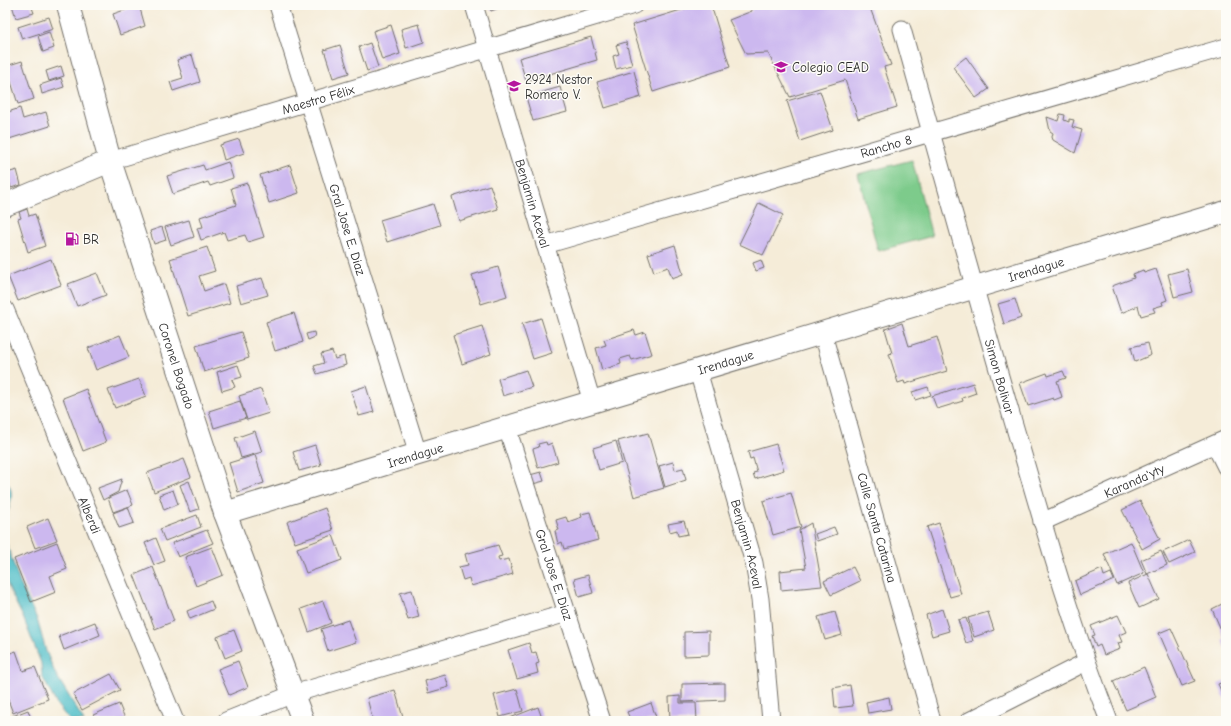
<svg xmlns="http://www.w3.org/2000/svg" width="1231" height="726" font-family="'Comic Neue',sans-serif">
<rect width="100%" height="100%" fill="#fdfcf7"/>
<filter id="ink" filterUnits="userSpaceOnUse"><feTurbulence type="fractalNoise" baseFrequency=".025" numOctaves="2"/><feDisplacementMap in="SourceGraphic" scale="8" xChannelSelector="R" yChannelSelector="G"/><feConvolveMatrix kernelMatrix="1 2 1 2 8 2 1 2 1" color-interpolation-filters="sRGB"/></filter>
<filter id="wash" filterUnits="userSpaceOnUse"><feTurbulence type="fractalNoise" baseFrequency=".012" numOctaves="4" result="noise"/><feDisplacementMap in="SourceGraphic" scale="16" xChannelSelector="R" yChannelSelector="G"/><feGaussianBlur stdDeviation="0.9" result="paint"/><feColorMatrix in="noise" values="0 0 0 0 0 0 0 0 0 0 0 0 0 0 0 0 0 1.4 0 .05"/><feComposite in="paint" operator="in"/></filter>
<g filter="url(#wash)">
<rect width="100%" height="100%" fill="#f5ecd8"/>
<path fill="#7dcb8b" stroke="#547b5b" d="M912 160 932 236 878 251 858 174Z"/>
<g fill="#50bec7" stroke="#3e7479">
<path d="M5 481C17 489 9 509 5 520Z"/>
<path d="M5 539 20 583 37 619 46 651 55 673 84 721H70L57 705 42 676 41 663 23 617 9 589 5 576Z"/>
</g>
<g id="blocks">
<g fill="#ccb8ef">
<path d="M12 5H31L34 13 16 18Z"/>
<path d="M139 5 145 26 120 35 113 14Z"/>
<path d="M489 5H507L491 11Z"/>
<path d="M697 5H711L730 67 653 92 632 25Z"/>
<path d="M751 5H869L891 65 884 67 897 107 858 119 845 80 790 97 768 53 746 54 729 20 752 11Z"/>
<path d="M49 17 53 29 22 39 18 27Z"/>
<path d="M419 24 424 42 406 48 401 29Z"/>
<path d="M391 25 400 54 382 60 373 31Z"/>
<path d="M49 32 54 48 43 52 38 36Z"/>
<path d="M591 37 597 60 526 81 519 58Z"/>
<path d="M626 42 632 65 616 69 613 56 619 54 616 45Z"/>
<path d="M370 43 378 67 367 71 359 47Z"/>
<path d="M340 45 349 73 333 78 324 50Z"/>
<path d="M192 55 200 82 173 91 170 82 183 78 177 60Z"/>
<path d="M966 57 989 89 976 98 953 67Z"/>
<path d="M22 61 34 99 18 104 6 66Z"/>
<path d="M61 66 64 76 49 81 46 71Z"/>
<path d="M634 71 641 97 605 108 597 82Z"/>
<path d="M61 78 64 87 42 94 40 85Z"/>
<path d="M560 87 567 112 533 121 526 97Z"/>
<path d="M820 91 833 130 800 141 787 101Z"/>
<path d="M20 108 23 119 46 112 50 126 6 140 5 125 8 124 5 113Z"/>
<path d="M1060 114 1065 115 1064 120 1069 122V119L1074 120 1072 127 1082 130 1075 153 1053 140 1052 137 1053 133 1050 131 1047 117 1058 121Z"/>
<path d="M239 139 244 153 224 160 220 145Z"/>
<path d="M228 162 233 178 210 186 208 182 173 194 167 176 203 165 205 170Z"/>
<path d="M290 165 299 193 269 203 260 175Z"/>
<path d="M17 170 21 185 11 188 7 173Z"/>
<path d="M247 183 264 237 248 242 245 235 227 240 224 232 201 240 197 228 203 227 200 217 236 205 231 188Z"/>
<path d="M490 185 498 209 459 221 452 197Z"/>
<path d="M759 203 783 215 763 255 739 244Z"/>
<path d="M433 204 440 225 387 242 380 220Z"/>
<path d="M27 209 29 216 35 214 45 246 28 252 18 219 21 218 19 212Z"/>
<path d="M189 220 194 237 171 245 165 227Z"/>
<path d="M162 227 166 240 154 244 150 231Z"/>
<path d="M675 245 683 274 672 278 668 267 654 272 648 254Z"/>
<path d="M207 247 215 271 199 276 204 291 224 284 230 303 188 316 170 259Z"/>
<path d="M51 259 61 285 18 301 8 276Z"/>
<path d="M761 260 764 268 756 271 753 263Z"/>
<path d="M498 267 507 296 481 304 472 275Z"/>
<path d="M1156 269 1167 300 1162 302 1163 305 1153 308 1155 312 1141 316 1138 306 1121 313 1112 286 1134 278 1133 274 1143 270 1144 273Z"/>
<path d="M1187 269 1193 292 1174 297 1168 274Z"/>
<path d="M97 273 106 295 77 306 68 284Z"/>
<path d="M262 278 268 295 241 303 236 286Z"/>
<path d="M1015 299 1021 318 1004 324 998 304Z"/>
<path d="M294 313 303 342 275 351 266 322Z"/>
<path d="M541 318 552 353 533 359 522 324Z"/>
<path d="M902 323 909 346 937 337 947 371 905 384 904 381 898 383 889 354 892 353 885 329Z"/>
<path d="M482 326 491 354 462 364 453 335Z"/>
<path d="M634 330 636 335 645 332 652 354 632 360 630 356 620 359 621 364 602 370 596 348 606 345 604 340Z"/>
<path d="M241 332 249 358 204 372 196 346Z"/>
<path d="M314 332 315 337 308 340 306 334Z"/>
<path d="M120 335 129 357 96 370 88 348Z"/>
<path d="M1148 343 1151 355 1135 362 1131 347Z"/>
<path d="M332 351 335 359 344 356 346 365 317 374 314 366 324 363 321 354Z"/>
<path d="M238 365 242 377 232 380 235 387 222 391 217 372Z"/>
<path d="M526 370 532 387 503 396 498 379Z"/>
<path d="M1063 371 1066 378 1057 381 1062 397 1054 400 1053 398 1028 406 1020 383 1047 373 1048 376Z"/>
<path d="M139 379 146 396 115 408 108 390Z"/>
<path d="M973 383 976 393 962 398 963 401 937 409 932 396Z"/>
<path d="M366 386 374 412 359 416 351 391Z"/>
<path d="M928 387 931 395 915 400 912 392Z"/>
<path d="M86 389 106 442 83 451 63 398Z"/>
<path d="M261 389 269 413 247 420 239 396Z"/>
<path d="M240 401 246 418 214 428 209 411Z"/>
<path d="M255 431 262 452 241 458 235 438Z"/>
<path d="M648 433 664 488 634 497 618 441Z"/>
<path d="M616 441 622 463 599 470 593 448Z"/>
<path d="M546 442 547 445 552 443 558 462 538 468 533 449 539 447 538 444Z"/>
<path d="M776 444 784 470 755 479 753 473 757 472 753 458 750 459 748 452Z"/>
<path d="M315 445 321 465 299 471 293 452Z"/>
<path d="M255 455 264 483 238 492 229 463Z"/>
<path d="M184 459 191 477 154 492 147 473Z"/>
<path d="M673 462 675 470 683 468 686 480 665 487 659 466Z"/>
<path d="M541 472 544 481 529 485 526 476Z"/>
<path d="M122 479 118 492 103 500 98 488Z"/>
<path d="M189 481 199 509 190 512 180 485Z"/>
<path d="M127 490 133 505 113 512 108 498Z"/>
<path d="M173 490 178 504 164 510 159 495Z"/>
<path d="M791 493 801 527 773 535 763 501Z"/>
<path d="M1140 501 1160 539 1142 549 1122 510Z"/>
<path d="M128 507 134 523 119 528 113 513Z"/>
<path d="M325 508 333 530 295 543 287 522Z"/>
<path d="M590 512 598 540 564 549 562 542 558 544 555 531 559 530 556 520 566 517 568 522 582 517 581 514Z"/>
<path d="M197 515 201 527 165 541 160 529Z"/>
<path d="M48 518 57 540 35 548 27 527Z"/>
<path d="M684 521 688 534 678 536 677 530 670 532 668 524Z"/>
<path d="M811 523 822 586 781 590 780 571 806 568 799 530Z"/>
<path d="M939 523 961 594 950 597 927 527Z"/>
<path d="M834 527 837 534 817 541 815 534Z"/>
<path d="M207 530 213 543 178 557 172 543Z"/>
<path d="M333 535 342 560 306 573 297 548Z"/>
<path d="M156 538 165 561 154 565 145 543Z"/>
<path d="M1189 540 1195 552 1169 564 1163 552Z"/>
<path d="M57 542 67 569 50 576 56 592 31 602 14 559Z"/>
<path d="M1131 542 1144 573 1117 585 1104 554Z"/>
<path d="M498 545 502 556 498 557 499 561 509 559 513 574 471 586 469 578 463 580 459 567 468 565 465 554Z"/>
<path d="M212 547 223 575 196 586 185 557Z"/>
<path d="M1161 551 1167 565 1147 574 1141 560Z"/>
<path d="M153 567 174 621 155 629 134 575Z"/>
<path d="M853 567 860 581 831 595 824 581Z"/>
<path d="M1102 569 1104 576 1111 573 1114 580 1080 595 1075 581Z"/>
<path d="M1148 574 1159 599 1139 608 1128 583Z"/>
<path d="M588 575 593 593 579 597 574 579Z"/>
<path d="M412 590 419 617 408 620 400 593Z"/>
<path d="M211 601 214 609 190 619 187 611Z"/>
<path d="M323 601 331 623 309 632 301 609Z"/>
<path d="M1226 602V650L1222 640 1225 639 1212 609Z"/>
<path d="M942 609 949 631 932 636 926 615Z"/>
<path d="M835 612 842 635 825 640 818 617Z"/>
<path d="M988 612 994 630 974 637 968 618Z"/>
<path d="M1118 615 1126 632 1119 635 1122 642 1118 643 1120 649 1104 655 1100 645 1096 647 1092 636 1095 635 1091 626Z"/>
<path d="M966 618 973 641 966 643 958 620Z"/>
<path d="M348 620 356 642 328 651 321 629Z"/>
<path d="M95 622 100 635 64 650 59 636Z"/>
<path d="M1171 628 1195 681 1182 686 1159 633Z"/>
<path d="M234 630 242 651 225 658 217 637Z"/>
<path d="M709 631V655L684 656V632Z"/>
<path d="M529 643 532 653 536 652 539 663 536 664 538 673 517 679 508 650Z"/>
<path d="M16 651 23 671 35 667 48 699 13 713 5 692V679L8 677 5 668V655Z"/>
<path d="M238 661 248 687 229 695 218 669Z"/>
<path d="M1144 667 1156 697 1126 710 1113 681Z"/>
<path d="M111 674 120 690 82 710 73 694Z"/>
<path d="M445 675 449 687 428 693 425 681Z"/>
<path d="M1226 681V702L1218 684Z"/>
<path d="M725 683V700L682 702V684Z"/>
<path d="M850 685 853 706 835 708 833 688Z"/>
<path d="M517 689 523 711 500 717 494 695Z"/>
<path d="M395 690 404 721H373L367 698Z"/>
<path d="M680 696V703H696L697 721H670L669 697Z"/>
<path d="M889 697 891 709 868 713 866 702Z"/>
<path d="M651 703 657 720 631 721 627 712Z"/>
<path d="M119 704 126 721H95L93 715Z"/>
<path d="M538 707 543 721H511L510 718Z"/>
<path d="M28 710 32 721H5V719Z"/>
</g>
</g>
</g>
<g filter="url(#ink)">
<use href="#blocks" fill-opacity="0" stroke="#726f68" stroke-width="1"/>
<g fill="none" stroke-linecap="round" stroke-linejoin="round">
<g stroke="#726f68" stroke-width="19">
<g id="minor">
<path id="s1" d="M278 5 418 454"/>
<path id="s2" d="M474 5 592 402"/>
<path id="s3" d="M902 29C942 171 981 314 1023 455 1049 545 1075 634 1109 721"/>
<path id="s4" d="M110 161 634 5"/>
<path id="s5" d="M545 245 1226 47"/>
<path id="s6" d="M5 309 175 721"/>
<path id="s7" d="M823 334 932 721"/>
<path id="s8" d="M698 371 754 563 760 599 771 721"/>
<path id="s9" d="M507 428 602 721"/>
<path d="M1215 445 1226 467"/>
<path id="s10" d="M1042 522 1226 439"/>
<path d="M226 721 293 694 567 613"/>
<path d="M969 721 1086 662"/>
</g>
</g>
<g stroke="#726f68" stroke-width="24">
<g id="tertiary">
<path id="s11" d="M68 5 110 161 225 513 303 721"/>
<path d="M5 205 110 161"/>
<path id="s12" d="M225 513 418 454 1226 212"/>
</g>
</g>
<use href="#minor" stroke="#fff" stroke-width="17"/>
<use href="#tertiary" stroke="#fff" stroke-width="22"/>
</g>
</g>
<defs>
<g id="university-bare" transform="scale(1.08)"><path d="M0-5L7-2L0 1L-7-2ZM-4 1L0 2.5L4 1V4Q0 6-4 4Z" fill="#b5179e" stroke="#fdfcf7" stroke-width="2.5" paint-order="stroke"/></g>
<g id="school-bare" transform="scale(1.08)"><path d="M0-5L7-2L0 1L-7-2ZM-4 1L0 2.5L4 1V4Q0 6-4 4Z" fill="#b5179e" stroke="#fdfcf7" stroke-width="2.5" paint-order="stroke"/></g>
<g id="fuel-bare" transform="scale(1.08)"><path d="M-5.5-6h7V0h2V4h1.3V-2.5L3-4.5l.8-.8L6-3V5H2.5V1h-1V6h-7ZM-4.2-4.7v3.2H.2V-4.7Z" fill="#b5179e" stroke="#fdfcf7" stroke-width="2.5" paint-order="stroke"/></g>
</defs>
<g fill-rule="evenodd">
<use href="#university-bare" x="781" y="67"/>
<use href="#school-bare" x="514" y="86"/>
<use href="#fuel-bare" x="72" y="239"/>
</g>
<g text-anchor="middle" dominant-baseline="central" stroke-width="3" stroke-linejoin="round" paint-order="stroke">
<g font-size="13" fill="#2b2b2b" stroke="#fdfcf7" text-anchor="start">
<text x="792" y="67">Colegio CEAD</text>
<text x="525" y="79">2924 Nestor<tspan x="525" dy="15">Romero V.</tspan></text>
<text x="83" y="239">BR</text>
</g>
<g font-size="13" fill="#2b2b2b" stroke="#fdfcf7">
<text stroke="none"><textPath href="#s4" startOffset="217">Maestro Félix</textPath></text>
<text stroke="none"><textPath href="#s5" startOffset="355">Rancho 8</textPath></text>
<text stroke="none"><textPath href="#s2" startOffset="207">Benjamin Aceval</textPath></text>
<text stroke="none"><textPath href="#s1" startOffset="235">Gral Jose E. Diaz</textPath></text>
<text stroke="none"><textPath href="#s12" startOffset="847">Irendague</textPath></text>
<text stroke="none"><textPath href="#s12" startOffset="523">Irendague</textPath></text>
<text stroke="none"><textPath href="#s11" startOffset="377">Coronel Bogado</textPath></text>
<text stroke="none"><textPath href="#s3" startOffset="361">Simon Bolivar</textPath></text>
<text stroke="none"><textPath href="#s12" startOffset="199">Irendague</textPath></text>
<text stroke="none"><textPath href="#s10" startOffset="101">Karanda'yty</textPath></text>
<text stroke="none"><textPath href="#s6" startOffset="223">Alberdi</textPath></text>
<text stroke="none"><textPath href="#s7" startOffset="201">Calle Santa Catarina</textPath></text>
<text stroke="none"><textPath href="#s8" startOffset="180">Benjamin Aceval</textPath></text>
<text stroke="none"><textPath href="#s9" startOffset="154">Gral Jose E. Diaz</textPath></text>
</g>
</g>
<rect width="1231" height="726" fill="none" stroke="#fdfcf7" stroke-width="20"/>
</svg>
